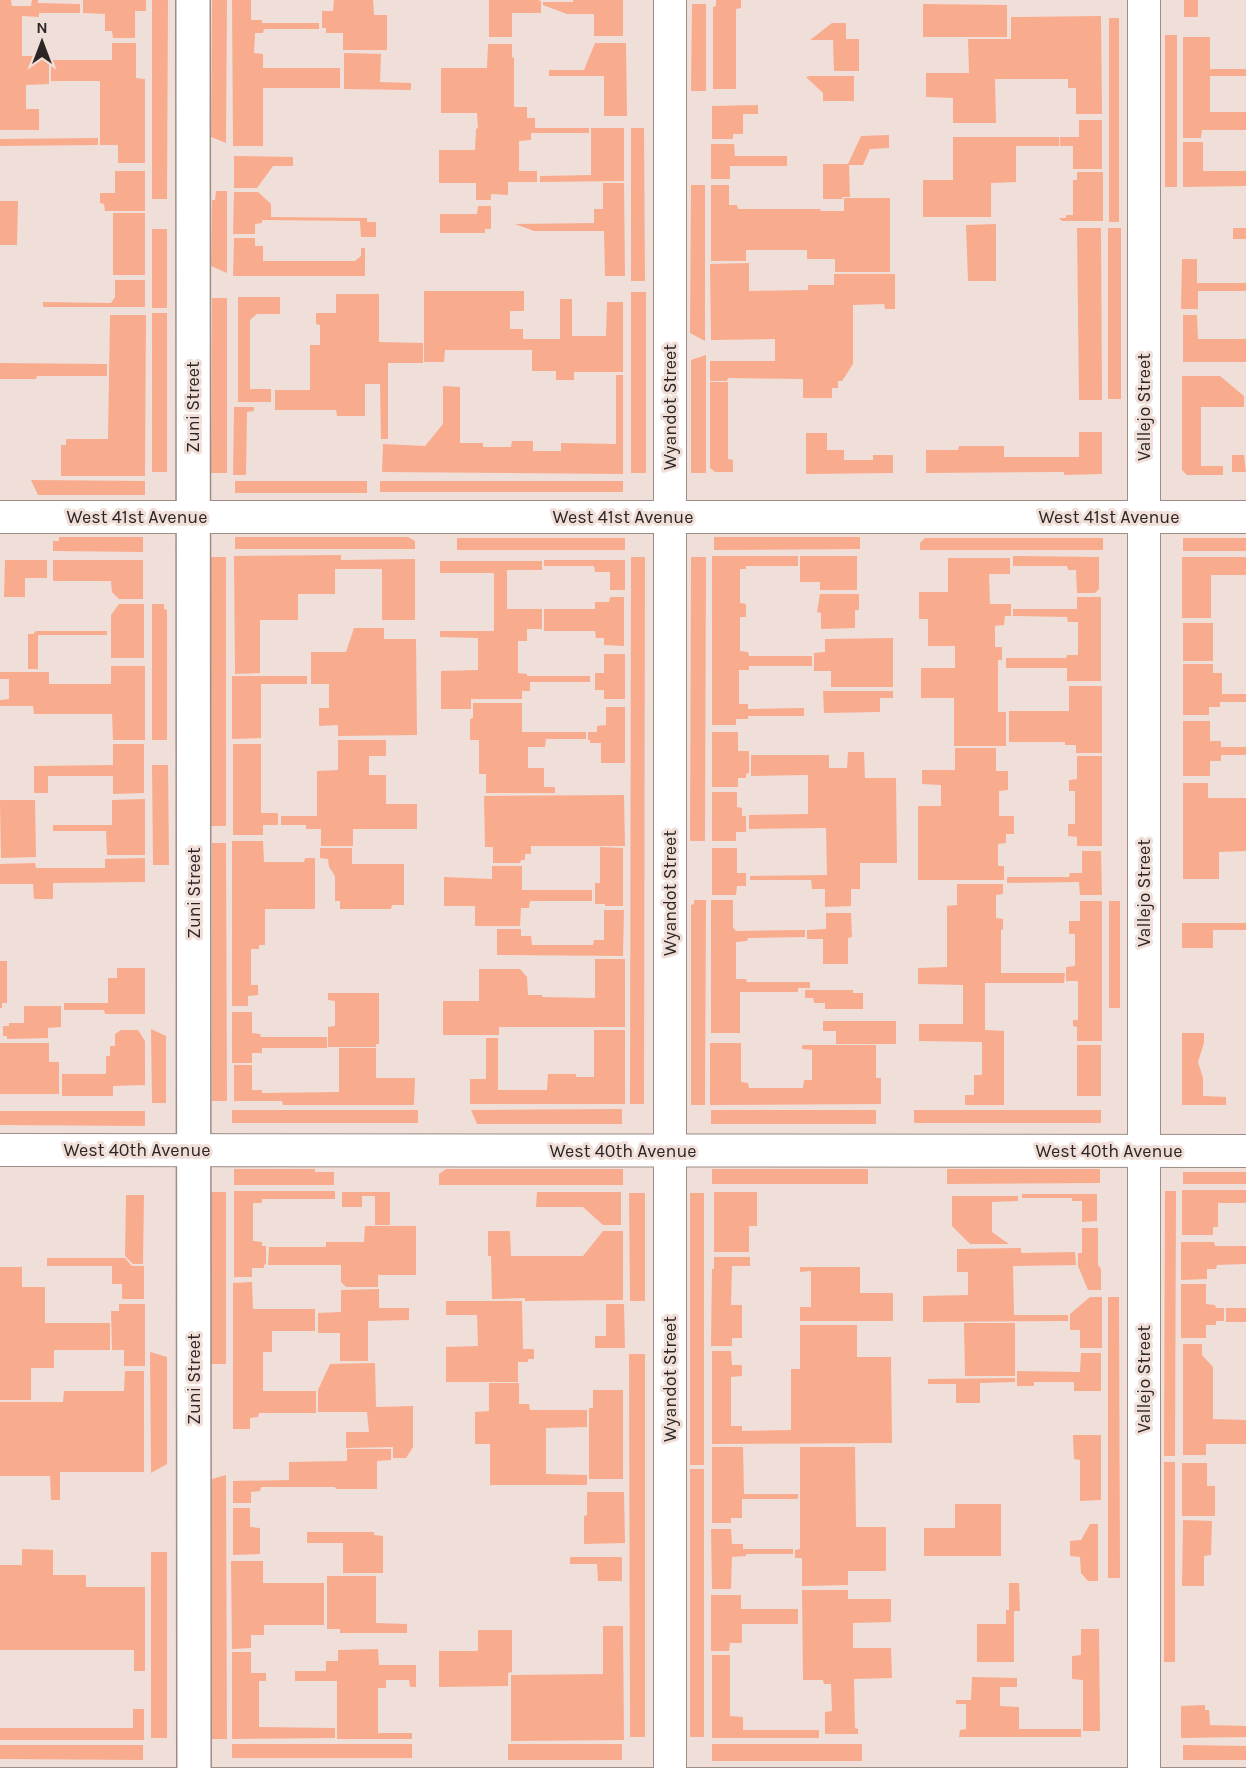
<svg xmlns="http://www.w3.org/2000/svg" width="1246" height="1786" font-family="Karla,sans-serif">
<rect width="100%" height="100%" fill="#f0dfd8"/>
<g fill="#f9ab8e">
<path d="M0 0H11L12 6H31L32 0H38V3L80 4V13H39V17L22 16V56H41V59H49V84L26 85V109H39V130H0Z"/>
<path d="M83 0H146V11H135V38H113L112 31H105V14L83 13Z"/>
<path d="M152 0H168L167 199H152Z"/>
<path d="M212 0H227L226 143 211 137Z"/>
<path d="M232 0H251V20H262V23H319V29H264L263 33H255L254 53 263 54V68H340V88H263V146H233Z"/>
<path d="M334 0H373L374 15H387V50H343V33H326V28H322V11H333Z"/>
<path d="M489 0H538L541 1V13H512V37H489Z"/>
<path d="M573 0H623V36H594V14H567L543 5V2H573Z"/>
<path d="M716 0H833H741V8L736 9V89H713V7L716 6Z"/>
<rect x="1184" y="0" width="14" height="17"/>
<path d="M692 4H706V91H691Z"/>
<path d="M923 4 1007 5V37H923Z"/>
<path d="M1101 16 1102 114H1076V88H1068V79H995L996 123H953V98L926 97V73H969L968 39H1011V17Z"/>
<rect x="1109" y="18" width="10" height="204"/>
<path d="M832 23H846V39H859V71H834L833 40H810Z"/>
<rect x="1165" y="35" width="12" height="152"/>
<path d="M1183 37H1210V69H1246V76H1210V112H1246V130H1202L1201 138H1183Z"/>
<path d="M112 43H136V78L145 79V163H118V145H100V81H51V60H112Z"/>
<path d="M595 43H626L627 116H604V76H549V70H584Z"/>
<path d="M488 44H512V57L514 58V107H527V118H535V128H589V133H531V140L519 141V171H537V182H508V195L491 194V200H476V183H439V150H475L476 129 478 128 477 113H441V68H487Z"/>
<path d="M344 53 381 54 380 82 411 83V90L344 89Z"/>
<path d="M809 76H854V101H823V93L806 77Z"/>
<path d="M758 105V114H743V134H733V139H712V106Z"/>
<path d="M1079 120H1102V169H1073V146H1060V137H1079Z"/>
<path d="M591 128H624V181L540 182V176L591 175Z"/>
<path d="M631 128H644L645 281H631Z"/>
<path d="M889 135V148L870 149 863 165H849L850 197H843L842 199H823V164H848L861 136Z"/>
<path d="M953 137H1059V146H1016V182L991 183V217H923V180H953Z"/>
<path d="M98 138V145L0 146V139Z"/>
<path d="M1183 142H1203V171H1246V186L1183 187Z"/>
<path d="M711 144H734L735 156H787V166H730V179H711Z"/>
<path d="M234 156 293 157V166H273L257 188H234Z"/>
<path d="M115 171H145V211H105L104 204 100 203V193H115Z"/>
<path d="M1077 172H1103V221H1062L1059 218H1066V215H1073V180H1077Z"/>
<path d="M603 183H624L625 276H605L604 231H534L515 224 594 223V209H603Z"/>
<path d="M691 185H705V341L690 333Z"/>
<path d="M711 185H729V205H737L738 209H820L821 211H844V198H890V272H835V259H807V250H746V261H711Z"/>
<path d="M216 191H227V273L211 266 212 200H215Z"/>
<path d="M234 192H258L271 204V217L367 218V222H376V237H361L360 221 262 220V223L255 224V234H233Z"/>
<path d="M0 201H18L17 245H0Z"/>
<path d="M478 206H491V229H485V233H440V214H477Z"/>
<rect x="113" y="213" width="32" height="62"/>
<path d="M996 224V281H968L966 225Z"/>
<path d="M1077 228H1101L1102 400H1079Z"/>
<rect x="1108" y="228" width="13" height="171"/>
<rect x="1233" y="228" width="13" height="11"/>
<rect x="152" y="229" width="15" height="79"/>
<path d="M234 238H255V246H263V261H355L361 256V248H365V276H233Z"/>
<path d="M1182 259H1197V283H1246V291H1198V309H1181Z"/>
<path d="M749 263V291L808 290V285H834V274H895V309H885L884 304 853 305V364L842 381H838V388H832V398H803V379L728 378 727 381H710V361H775V339L711 340 710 264Z"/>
<path d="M115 280H145V307H43V302L111 303 115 297Z"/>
<path d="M424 291H524V311H510V329H523V339H560V299H572V336H606L607 302H623V372H574V380H556V371H532V350H445L444 362H424Z"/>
<rect x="631" y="292" width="15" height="181"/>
<path d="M336 294H379V342L423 343V363H388V439H381L380 384H365V416H337L336 410H275V390H310V345H320V325L316 324V313H336Z"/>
<path d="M238 297H280V314H257L250 320V389H271V402H238Z"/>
<path d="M212 298H227V473H211Z"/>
<rect x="152" y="313" width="15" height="159"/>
<path d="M110 315H146L145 476H61V445H66V439H108Z"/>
<path d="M1183 315H1197L1198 339H1246V362H1183Z"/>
<path d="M706 355V473H691V360Z"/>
<path d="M0 363 107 364V376H37L36 379H0Z"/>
<path d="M616 375H623V474L382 472 383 444 425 446 443 424V386L460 387V443H483V447H511L512 441H533V451H561V443L616 444Z"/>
<path d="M1182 376H1220L1244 396V407H1201V466H1223V475H1187L1182 470Z"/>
<path d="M710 382H728V459L733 460V472H715L710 468Z"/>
<path d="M234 407H254V411L247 412 246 475H233Z"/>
<path d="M1079 432H1102V474L1064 475V472L926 473V450H958L959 446H1004V457H1079Z"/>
<path d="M806 433H827V450H844V460H873V455H893V473L806 474Z"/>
<path d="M1232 455H1244L1246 472H1232Z"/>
<path d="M31 480 145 481V495H38Z"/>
<rect x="235" y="481" width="132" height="12"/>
<rect x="380" y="481" width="243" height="11"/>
<path d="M59 537H143V552L53 551V541H59Z"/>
<path d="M235 537H408L415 541V549H235Z"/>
<path d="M714 537H860V549L714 550Z"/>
<rect x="457" y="538" width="168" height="12"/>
<path d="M925 538H1103V550H920V543Z"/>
<rect x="1183" y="538" width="63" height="13"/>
<path d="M341 555V560L415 559V620H382V569H335V594H298V620H260V673L235 674 234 556Z"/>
<path d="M712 556H798V566H746V569H740V603L746 604V617H740V651L748 652 749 656H812V666H749V670H739V704H748V709L804 708V716H748V719H736V725H712Z"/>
<path d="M800 556H857V590H820V582H800Z"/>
<path d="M1013 556 1099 557V589L1095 593H1077L1076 570H1068L1067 566H1013Z"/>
<rect x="211" y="557" width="15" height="269"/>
<path d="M631 557H645L644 1104H630Z"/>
<path d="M691 557H706L705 841H690Z"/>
<path d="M1182 557H1246V575H1211V618H1182Z"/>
<path d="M948 558H1010V574H989L990 604H1011V616H1005L1004 625 995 626V647H1002V660H998V712H1006V746H954V698H921V668H955V646H928V619H919V592H948Z"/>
<path d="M5 560H47V578H25V597H4Z"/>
<path d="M53 560H143V599H119L112 592 111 581H53Z"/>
<path d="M544 560H625V590H610V572H595L594 566H544Z"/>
<path d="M440 561H542V570H507V609H542V629H527V641H518V673L527 674V676H590V682H530V691H522V699H471V709H441V671L478 670V638L440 637V631H494V573H440Z"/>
<path d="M820 594H859V610H855V628L821 629V613L817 612Z"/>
<path d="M610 597H624V646L604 645V638H596L595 631H544V609H595V602H609Z"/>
<path d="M1077 597H1101V681H1067V668H1006V658H1066L1067 655H1078V622H1068L1067 617 1013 616V609H1077Z"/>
<path d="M119 604H144V658H111V615Z"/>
<path d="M152 604H164V609L167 610V740H152Z"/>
<rect x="1183" y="623" width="30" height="38"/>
<path d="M354 628H384V639H416L417 735 338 736V725L319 726V708H329V684H311V652H346Z"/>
<path d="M36 631H107V635H38V669H28V634H33Z"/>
<path d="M893 638V687H831V671H814V653L825 652V639Z"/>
<path d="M604 654H625V699H604V690H595V673H604Z"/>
<path d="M1183 664H1213V673H1222V694H1246V702H1220V707H1209V715H1183Z"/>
<path d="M111 666H145V740H113L112 714H34L33 706H0V700L9 699V679H0V672H49V684H111Z"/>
<path d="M232 676H307V684H261V738L232 739Z"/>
<path d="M1069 686H1102V753H1076V745H1065V742H1009V711H1069Z"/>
<path d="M823 691H893V698H880V712L824 713Z"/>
<path d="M473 703H522V732H586V739H546L545 747H528V768H544V787H555V793H486V774H479V740H470V719L473 718Z"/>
<path d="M606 707H625V763H601V743H590V740H588V732H597V726L606 725Z"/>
<path d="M1183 721H1210V741H1221V747H1246V755H1221V761H1210V776H1183Z"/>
<path d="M738 732V751H749V773L746 774V778H738V787H712V732Z"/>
<path d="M338 740H386V756H369V775H386V804H417V829H353V846H321V829H306V825H281V816H317V771L338 770Z"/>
<path d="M113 744H144V793L113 794V776H48V793H34V766L113 765Z"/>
<path d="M233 744H261V813H278V825H263V835H233Z"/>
<path d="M955 748H996V771H1008V790L999 791V816H1014V834H1006V843L998 844V866H1004V880H918V806H941V785L922 784V770H955Z"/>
<path d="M848 752H864L865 778H896L897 863H860V889H851V906L825 907V889H812L811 880H750V876L827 875 826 828 749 829V815L808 814V775L751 776V755H829V768H847Z"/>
<path d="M1077 756H1102V846H1077V837L1068 836V824H1075V791H1069V780L1077 779Z"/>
<path d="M152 765H168L169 865H153Z"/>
<path d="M1183 783H1208V798H1246V851L1219 852V879H1183Z"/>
<path d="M712 792H737V807L742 808V816H746V832H736V841H712Z"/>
<path d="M624 795 625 846H531V854H525V860H521L520 863H493V847H485L484 796Z"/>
<path d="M145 799V855H107L106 831H53V825H112V800Z"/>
<path d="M0 800H35L36 857 1 858Z"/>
<path d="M232 841H263L264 862H304L305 858H315V909H265V945H259V949H251V985H258V995L248 996V1006H232Z"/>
<path d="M212 843H226L227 1101H212Z"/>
<path d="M600 847 623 848V906H605V904H595V883H600Z"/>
<path d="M320 848H352V864H404V905H392L391 909H340V901H335V876L329 867 328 859 320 858Z"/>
<path d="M712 848H737V873H746V886H737L736 895H712Z"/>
<path d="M1082 851H1101L1102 895H1080L1079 882 1007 883V877H1069L1070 873H1082Z"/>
<path d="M145 858V882L53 883V899H34L33 884H0V864L35 863 36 868H105V859Z"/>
<path d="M492 866H522V890H592V901H530L529 908H521L520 926H475V906H444V877L492 879Z"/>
<path d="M957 884H1003V894L996 895V918L1003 919V929L1001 930V973H1065L1064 983H985V1030L1004 1031V1105H965V1095H974V1075H982V1042L919 1041V1024H963V985L918 984V968L947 967V906L957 905Z"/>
<path d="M694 900H706L705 1105H691V905L694 904Z"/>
<path d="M711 900H733V927L736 931 805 930V937L748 938 747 941 736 942V979H746L747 982H810V988H798V992H740V1033H711Z"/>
<path d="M1080 901H1102V1041H1077V1027L1073 1026V1020H1078V981H1066V967L1075 966V934H1069V921H1080Z"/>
<rect x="1109" y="901" width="11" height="107"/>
<path d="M604 910H624L623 956 497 955V929H521V936H531L532 945H593L594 940H604Z"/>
<path d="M826 913H851L852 937 848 938V964H823V939H807V930L826 929Z"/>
<path d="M1182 923H1246V930H1213V948H1182Z"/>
<path d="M595 959H625V1027H499V1035H443V1001H479V969H520L527 977 528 995H542V997L595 998Z"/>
<path d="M0 961H7V1003H2V1008H0Z"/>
<path d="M117 968H145V1014H105L104 1010H64V1003H108V978H117Z"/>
<path d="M805 990H853V993H863V1009H825V1003H814L813 998H805Z"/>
<path d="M328 993H379V1044H376V1047H328V1027L335 1026V1001L328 1000Z"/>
<path d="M24 1006H61V1027L48 1028V1038L7 1039V1036H3V1026H9V1023H24Z"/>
<path d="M232 1012H252V1033L260 1034 261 1037H327V1048H262V1053H252V1063H232Z"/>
<path d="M823 1021H896V1044H836V1031H823Z"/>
<path d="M151 1029 166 1036V1103H152Z"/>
<path d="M121 1030H138L145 1041V1085L113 1086V1096H62V1074H106V1056H110V1046H115V1034Z"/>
<path d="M594 1030H625V1104H470V1079H486V1038H498V1090H547L548 1074H576V1077H594Z"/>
<path d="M1182 1033H1204V1043L1198 1062 1203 1078V1096L1226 1097V1105H1182Z"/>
<path d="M0 1043H49V1062H59V1094H0Z"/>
<path d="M710 1043H741V1082L748 1083 749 1088H803L804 1080H812V1050L802 1049V1045H876V1078H881V1104L710 1105Z"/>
<rect x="1077" y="1045" width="24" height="51"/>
<path d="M339 1048H376V1078H415L414 1105H283L282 1101H234V1065H252V1090H262V1093L339 1092Z"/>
<path d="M622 1109V1124H477L471 1110Z"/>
<rect x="232" y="1110" width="186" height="13"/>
<rect x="711" y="1110" width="165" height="14"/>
<rect x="914" y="1110" width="187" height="13"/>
<path d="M0 1111H145V1126L0 1125Z"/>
<path d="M234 1169H315V1172H334V1185H234Z"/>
<path d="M446 1169H623V1185H439V1174Z"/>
<rect x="712" y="1169" width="156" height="15"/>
<path d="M947 1169H1100V1183L947 1184Z"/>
<rect x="1183" y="1172" width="63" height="12"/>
<path d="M1182 1190H1246V1203H1218V1227H1213V1235H1182Z"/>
<path d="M234 1191H335V1199H262V1203H253V1241L262 1242V1246H266V1264L264 1265V1268H252V1277H234Z"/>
<path d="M1165 1191H1176L1175 1456H1164Z"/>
<rect x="211" y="1192" width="15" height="172"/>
<path d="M342 1192H390V1225H375V1196H362V1207H342Z"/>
<path d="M537 1192H621V1225H603L583 1207H536Z"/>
<path d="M714 1192H757V1226H749V1252H714Z"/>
<path d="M629 1193H645V1301H630Z"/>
<rect x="690" y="1193" width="14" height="272"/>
<path d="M1022 1194H1097V1221L1082 1222V1201H1072V1198H1022Z"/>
<path d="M126 1195H144L143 1264H133L125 1256Z"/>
<path d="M952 1196H1018V1201L992 1202V1232L1009 1244H970L952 1226Z"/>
<path d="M365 1226H416V1275H378V1287H346L341 1282V1265H268L269 1247H326V1242H364Z"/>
<path d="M1082 1228H1098V1265L1101 1269V1290H1088L1078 1266V1253H1082Z"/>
<path d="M488 1231H510L511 1256H583L603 1231H623V1300L525 1301V1298L492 1299 491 1256H488Z"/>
<path d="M1181 1242H1214L1215 1246H1246V1264L1217 1265 1216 1269H1207V1279L1181 1280Z"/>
<path d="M1021 1248V1253L1075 1252 1076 1265 1013 1266 1014 1315H1068V1321L923 1322V1296L968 1295V1272H957V1249Z"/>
<path d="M714 1257H750V1266H732L731 1305H742V1338H732V1346H711L712 1269H714Z"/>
<path d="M47 1258H125L132 1266H144V1299H122V1284H112V1266H47Z"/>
<path d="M0 1267H22V1287H45V1323H110V1350H54V1368H31V1400H0Z"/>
<path d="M800 1267H860V1293H893V1321H800V1307H811V1271L800 1272Z"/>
<path d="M252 1282 253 1309H315V1331H272V1352H263V1391H316V1413H259L258 1417 250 1418V1429H233V1283Z"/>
<path d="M1181 1284H1206V1304L1215 1305 1216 1308H1224V1321H1216V1325H1206V1338H1181Z"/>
<path d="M379 1289V1308H409V1320L368 1321V1361H340V1333H318V1313L341 1312V1290Z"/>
<path d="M1090 1297H1102V1348H1080V1330H1070V1314Z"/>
<path d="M1108 1297H1119L1120 1578H1108Z"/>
<path d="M446 1301H522L523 1349H534V1359H528V1362H518V1382H446V1347L478 1346 477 1315H446Z"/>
<path d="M119 1304H145V1366H124V1350H112L111 1311H119Z"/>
<path d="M606 1304H624L625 1348H595V1336H606Z"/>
<rect x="1226" y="1308" width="20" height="14"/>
<path d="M964 1323H1015V1376H965Z"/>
<path d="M800 1325H857V1357H891L892 1443 712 1444V1351H731L732 1365H742V1376L731 1377V1426H742V1431L791 1430V1369H800Z"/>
<path d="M1183 1344H1202V1355L1213 1367V1419L1246 1420V1444H1206V1455H1183Z"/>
<path d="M150 1352 167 1357V1464L151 1473Z"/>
<path d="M1081 1353H1101V1391H1074V1382H1034V1386H1017V1371L1080 1372Z"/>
<path d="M629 1354H645V1737H630Z"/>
<path d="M375 1363 376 1407 413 1406V1447L406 1458H393V1447L346 1448V1432H369L367 1412H318V1390L330 1364Z"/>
<path d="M125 1371H144V1472H60V1500H51L50 1476H0V1402H63L64 1391H124Z"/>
<path d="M1015 1378V1382L980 1383V1403H956V1384H928V1379Z"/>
<path d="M489 1383H519V1404H529L530 1410H587V1427L546 1428V1474L587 1475V1485H490V1444H475V1412L489 1411Z"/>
<path d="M593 1390H623V1479H589V1408H593Z"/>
<path d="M1073 1435H1101V1500L1080 1501V1460L1074 1459Z"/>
<path d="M712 1447H743L744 1494H798V1499H742V1518H731V1523H712Z"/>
<path d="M800 1447H855L856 1527H886V1571H848V1585L802 1586V1558H795V1550L800 1549Z"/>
<path d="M347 1449H391V1460L377 1461V1489H336L335 1487H261L260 1491 251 1492V1503H233V1481L289 1480V1462L347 1461Z"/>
<rect x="1164" y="1462" width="11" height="200"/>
<path d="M1182 1463H1207V1486H1215V1516H1182Z"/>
<rect x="690" y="1469" width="14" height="268"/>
<path d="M226 1475 227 1739H212V1479Z"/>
<path d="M587 1492H624L625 1543 584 1544V1516L587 1515Z"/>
<path d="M955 1504H1001V1556H924V1528H955Z"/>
<path d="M233 1508H250V1527L260 1528V1554L233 1555Z"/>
<path d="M1183 1520 1212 1521 1211 1555 1204 1556V1586H1182Z"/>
<path d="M1090 1524H1098V1581H1088L1081 1573 1080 1557 1070 1556V1541L1081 1540Z"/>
<path d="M711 1529H731L732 1544H743V1549H793V1554H746V1556L732 1557 731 1589H712Z"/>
<path d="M307 1532H374V1535L383 1536V1573H343V1543H307Z"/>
<path d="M22 1549 53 1550V1575H86V1587H145V1671H134V1650H0V1565H22Z"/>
<rect x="151" y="1552" width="16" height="186"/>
<path d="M570 1557H622V1581H598L597 1564H570Z"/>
<path d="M231 1561H263V1583H324V1625H264V1635H251V1648L232 1649Z"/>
<path d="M327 1576H376V1623L407 1624V1633H340V1629H327Z"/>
<path d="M1009 1583H1019L1020 1611H1014V1662H977V1624H1006V1610H1009Z"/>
<path d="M802 1590H848V1599H891V1622L853 1623V1648H891L892 1678 854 1679 855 1728 858 1729V1734H825V1712L832 1711 831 1684H824L823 1680H803Z"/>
<path d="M711 1595H741V1609H798V1624H742V1643H730L729 1651H711Z"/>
<path d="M603 1626H623L624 1740 511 1741V1675L603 1674Z"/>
<path d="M1081 1629H1099L1100 1731H1083V1680L1072 1679V1656L1081 1655Z"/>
<path d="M478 1630H512V1672L508 1673V1686L439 1687V1651H478Z"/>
<path d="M378 1649 379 1665H416V1687H410L409 1680H386V1688H378V1733H412V1739H337V1681H295V1671H326V1661H338V1650Z"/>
<path d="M232 1652H251V1673H266V1681H259V1727L335 1728V1738L232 1739Z"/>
<path d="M712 1655H730V1716L743 1717V1730H819V1738H712Z"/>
<path d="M972 1677 1017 1678V1687H1000V1706L1019 1707V1729H1081V1737H959L960 1730 966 1729V1704H956V1700H971Z"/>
<path d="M1205 1705V1710H1209L1210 1725 1246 1726V1737L1181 1738V1706Z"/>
<path d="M133 1709H144V1740H0V1728H133Z"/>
<rect x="232" y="1744" width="180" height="14"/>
<rect x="508" y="1744" width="114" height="16"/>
<rect x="712" y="1744" width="150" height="17"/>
<path d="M0 1745H143V1760L0 1759Z"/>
<path d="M1183 1745 1246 1746V1760H1183Z"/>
</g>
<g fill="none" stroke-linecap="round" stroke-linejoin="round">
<g stroke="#9d8d87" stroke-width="34">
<g id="minor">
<path d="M670 0V1786"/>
<path d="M0 517H1246"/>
<path d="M0 1150 1246 1151"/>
<path d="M0 1784H1246"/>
<path d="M1144 1786V0"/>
</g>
</g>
<g stroke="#9d8d87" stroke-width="36">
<path id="tertiary" d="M193 0 194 1786"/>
</g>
<use href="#minor" stroke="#fff" stroke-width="32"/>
<use href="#tertiary" stroke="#fff" stroke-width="33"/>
</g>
<g text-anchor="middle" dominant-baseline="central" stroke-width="6" stroke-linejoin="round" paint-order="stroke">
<g font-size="18" fill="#2c2523" stroke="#f0dfd8">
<text transform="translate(193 407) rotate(-90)">Zuni Street</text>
<text transform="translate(670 407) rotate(-90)">Wyandot Street</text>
<text transform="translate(1144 407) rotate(-90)">Vallejo Street</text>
<text x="137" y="517">West 41st Avenue</text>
<text x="623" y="517">West 41st Avenue</text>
<text x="1109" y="517">West 41st Avenue</text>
<text transform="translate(194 893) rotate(-90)">Zuni Street</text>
<text transform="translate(670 893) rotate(-90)">Wyandot Street</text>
<text transform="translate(1144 893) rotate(-90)">Vallejo Street</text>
<text x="137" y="1150">West 40th Avenue</text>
<text x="623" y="1151">West 40th Avenue</text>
<text x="1109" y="1151">West 40th Avenue</text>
<text transform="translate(194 1379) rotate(-90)">Zuni Street</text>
<text transform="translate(670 1379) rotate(-90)">Wyandot Street</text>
<text transform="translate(1144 1379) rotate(-90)">Vallejo Street</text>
</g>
</g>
<g transform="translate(42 42)" stroke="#f0dfd8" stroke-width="4.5" paint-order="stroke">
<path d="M0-4.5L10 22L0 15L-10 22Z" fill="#2c2523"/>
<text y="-9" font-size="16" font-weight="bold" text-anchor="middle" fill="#2c2523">N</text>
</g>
</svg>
